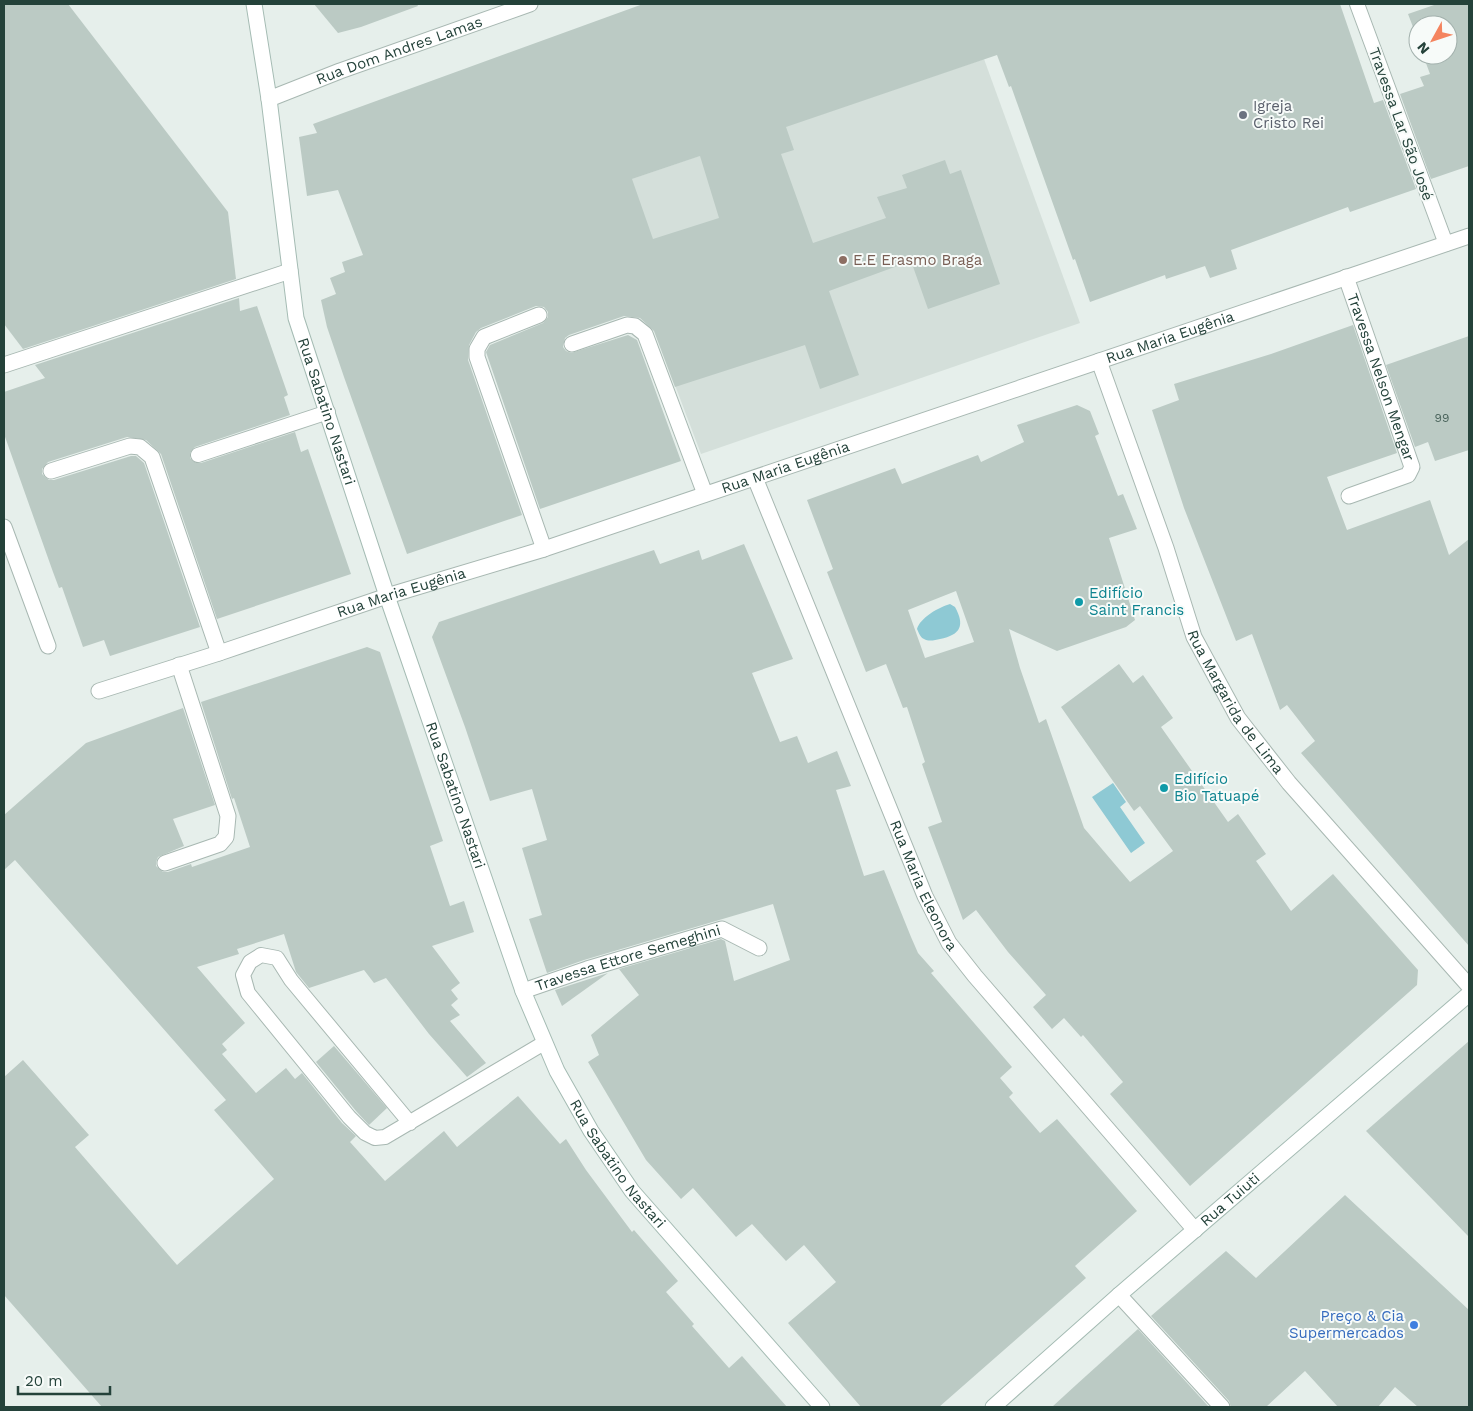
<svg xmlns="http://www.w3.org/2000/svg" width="1473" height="1411" font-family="'Work Sans',sans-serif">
<rect width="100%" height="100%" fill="#e6efeb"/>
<path fill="#d4dfda" d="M984 59 1080 323 701 454 644 303 605 188Z"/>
<g fill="#8ec9d4">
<path d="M950 604 955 607C965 625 961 635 940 639 935 640 929 642 924 639 920 637 919 633 917 629 920 618 939 607 950 604Z"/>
<path d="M1113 783 1126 802 1120 807 1145 843 1131 853 1092 797Z"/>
</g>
<g fill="#bbcac4" fill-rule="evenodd">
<path d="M4 4H68L228 212 236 279 23 349 4 324Z"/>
<path d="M314 4H417L418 6 361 27 338 33Z"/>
<path d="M643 4H1340L1374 103 1383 100 1416 189 1350 212 1348 207 1231 250 1237 269 1210 278 1205 266 1166 279 1165 275 1090 302 1075 259 1073 260 1011 86 1009 87 997 55 786 127 794 150 781 154 813 243 886 218 877 197 907 188 902 175 945 160 950 174 961 170 1000 284 928 309 911 261 829 291 859 375 820 389 805 345 675 387 654 331 640 318 624 316 569 335 565 338 563 347 566 351 571 353 628 335 637 340 681 461 540 509 486 352 490 345 543 323 548 317V312L544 307 536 306 481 328 476 332 469 345 468 360 522 515 407 554 344 377 327 327 321 300 336 294 330 278 345 272 342 262 363 255 338 190 307 196 299 137 317 133 313 124ZM700 156 719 218 653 239 632 179Z"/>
<path d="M1437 4H1469V166L1431 179 1400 94 1424 86 1420 77 1430 74 1423 55H1448V25H1418V40L1408 14Z"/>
<path d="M239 298 240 311 257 306 288 395 284 397 290 415 195 447 190 453V458L196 463H201L295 432 301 452 308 449 351 574 217 619 161 454 146 440 127 437 48 462 42 469V474L49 480H54L131 456H136L144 463 200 627 110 656 104 640 83 647 62 587 59 588 53 572 4 434V392L45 378 35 365Z"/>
<path d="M1353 325 1397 453 1327 477 1347 530 1430 500 1449 555 1469 539V946L1301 753 1315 741 1287 705 1280 710 1252 634 1236 641 1184 508 1152 410 1179 400 1174 384 1271 354Z"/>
<path d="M1469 336V450L1435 461 1428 442 1415 447 1386 365Z"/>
<path d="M1077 405 1090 411 1099 434 1095 436 1118 496 1123 494 1137 529 1109 538 1135 620 1126 627 1057 651 1009 629 1020 668 1039 723 1046 719 1084 828 1130 882 1173 851 1140 806 1134 811 1061 707 1119 664 1133 683 1143 675 1173 718 1161 727 1228 822 1238 814 1266 854 1256 861 1291 911 1333 874 1418 970 1417 985 1190 1186 1110 1094 1123 1082 1083 1035 1081 1037 1064 1018 1052 1029 1033 1007 1046 995 1008 952 976 910 963 920 928 827 942 822 922 764 925 762 907 707 903 708 886 664 866 672 827 572 833 569 807 500 895 468 902 484 978 455 981 462 1024 442 1017 425ZM956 591 974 642 925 658 908 610Z"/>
<path d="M744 544 793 659 752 673 780 742 797 736 808 763 837 751 851 786 836 790 864 876 884 870 911 937 918 953 934 971 931 973 1012 1067 1000 1078 1013 1093 1009 1097 1040 1133 1057 1119 1137 1211 1075 1266 1086 1278 939 1407H861L788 1323 836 1282 804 1245 786 1261 752 1224 736 1237 693 1188 681 1199 646 1160 588 1062 599 1055 591 1035 639 995 619 969 721 939 725 941 734 981 790 960 773 904 584 960 547 973 529 919 542 915 522 848 547 840 532 789 490 801 465 727 432 637 439 622 654 550 660 564 699 550 702 560Z"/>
<path d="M367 647 380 652 443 841 430 846 450 906 464 901 474 932 432 946 460 983 451 990 458 999 451 1005 460 1015 450 1021 486 1063 467 1077 429 1034 386 978 374 983 364 970 309 988 296 972 284 934 237 949 239 954 197 967 245 1023 222 1044 227 1050 222 1054 256 1093 286 1068 295 1079 302 1073 342 1123 356 1136 350 1142 385 1181 444 1131 457 1147 518 1096 560 1144 566 1139 586 1170 632 1232 634 1230 678 1281 666 1292 694 1324 692 1326 729 1368 742 1356 787 1407H102L4 1295V1077L23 1060 89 1135 75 1147 177 1265 274 1179 214 1110 226 1100 15 860 4 870V815L86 743 183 708 215 805 173 819 184 846 158 857 156 862V866L163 872H168L191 864 192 867 250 847 234 798 232 799 201 702Z"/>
<path d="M608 973 562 1006 555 990Z"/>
<path d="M1469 1041V1237L1366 1131Z"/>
<path d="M334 1046 387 1108 369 1125 356 1111 316 1062Z"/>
<path d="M1345 1195 1469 1310V1407H1418L1395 1387 1378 1407H1338L1305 1371 1266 1407H1231L1229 1401 1151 1316 1226 1251 1256 1278Z"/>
<path d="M1138 1329 1209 1407H1052L1076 1385Z"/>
</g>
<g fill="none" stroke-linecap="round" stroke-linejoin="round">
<g stroke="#a8b8b2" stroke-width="16">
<g id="lane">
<path d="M1357 4 1446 244"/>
<path d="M198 455 328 412"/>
<path d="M410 1123 291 980 277 958 261 955 250 962 243 975 248 993 349 1117 365 1133 375 1138 385 1137 544 1043"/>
</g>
</g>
<g stroke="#a8b8b2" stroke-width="17">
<g id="street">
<path id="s1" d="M269 99 340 71 530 4"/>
<path id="s2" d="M1346 277 1412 467 1408 475 1349 496"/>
<path d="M539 315 484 337 477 349V357L544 549"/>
<path d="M572 344 627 325 635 326 645 334 705 494"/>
<path id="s3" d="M1099 361 1166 548 1194 637 1238 718 1289 783 1469 986"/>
<path d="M4 365 290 271"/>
<path d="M51 471 130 446 140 447 152 457 219 653"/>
<path id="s4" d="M755 478 925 896 949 943 975 976 1195 1230"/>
<path d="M4 527 48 646"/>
<path id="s5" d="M99 691 219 653 387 596 544 549 1469 236"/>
<path d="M165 863 220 844 226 837 228 816 179 665"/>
<path id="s6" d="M523 991 587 969 722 929 759 948"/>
<path d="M1119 1295 1222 1407"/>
</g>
</g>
<g stroke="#a4bbb3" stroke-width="17">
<g id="secondary">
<path id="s7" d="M254 4 269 99 296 318 387 596 523 991 557 1071 591 1131 632 1191 822 1407"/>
<path id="s8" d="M993 1407 1119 1295 1469 994"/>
</g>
</g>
<use href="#lane" stroke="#fff" stroke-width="14"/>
<use href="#street" stroke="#fff" stroke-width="15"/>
<use href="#secondary" stroke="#fff" stroke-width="15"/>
</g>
<circle fill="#6b7280" stroke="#f7fbf9" stroke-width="2" cx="1243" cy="115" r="5"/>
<circle fill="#8d6e63" stroke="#f7fbf9" stroke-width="2" cx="843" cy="260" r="5"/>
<g fill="#0f9aa8" stroke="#f7fbf9" stroke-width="2">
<circle cx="1079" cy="602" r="5"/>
<circle cx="1164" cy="788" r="5"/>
</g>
<circle fill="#3f7fe0" stroke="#f7fbf9" stroke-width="2" cx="1414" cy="1325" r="5"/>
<g text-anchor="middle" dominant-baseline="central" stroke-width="4" stroke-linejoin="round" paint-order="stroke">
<g font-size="12" fill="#4a645c">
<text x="1442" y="418">99</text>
</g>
<g font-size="15" fill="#24423a" stroke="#f7fbf9">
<text stroke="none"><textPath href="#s1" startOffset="139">Rua Dom Andres Lamas</textPath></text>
<text transform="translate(1401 124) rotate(70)">Travessa Lar São José</text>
<text stroke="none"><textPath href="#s5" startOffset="1128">Rua Maria Eugênia</textPath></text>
<text stroke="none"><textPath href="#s2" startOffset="106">Travessa Nelson Mengar</textPath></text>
<text stroke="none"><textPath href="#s7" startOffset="415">Rua Sabatino Nastari</textPath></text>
<text stroke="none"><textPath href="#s5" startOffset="722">Rua Maria Eugênia</textPath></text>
<text stroke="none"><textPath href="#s5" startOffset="318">Rua Maria Eugênia</textPath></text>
<text stroke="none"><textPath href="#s3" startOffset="369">Rua Margarida de Lima</textPath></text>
<text stroke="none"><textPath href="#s7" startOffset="820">Rua Sabatino Nastari</textPath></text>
<text stroke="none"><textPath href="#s4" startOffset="441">Rua Maria Eleonora</textPath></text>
<text stroke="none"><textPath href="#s6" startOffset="110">Travessa Ettore Semeghini</textPath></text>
<text stroke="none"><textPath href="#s7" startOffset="1225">Rua Sabatino Nastari</textPath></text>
<text stroke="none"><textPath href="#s8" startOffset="315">Rua Tuiuti</textPath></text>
</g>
<g font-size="15" fill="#5b616d" stroke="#f7fbf9" text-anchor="start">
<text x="1253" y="106">Igreja<tspan x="1253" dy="17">Cristo Rei</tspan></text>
</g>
<g font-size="15" fill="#785e54" stroke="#f7fbf9" text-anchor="start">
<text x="853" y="260">E.E Erasmo Braga</text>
</g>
<g font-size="15" fill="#0d838f" stroke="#f7fbf9" text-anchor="start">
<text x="1089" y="593">Edifício<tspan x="1089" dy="17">Saint Francis</tspan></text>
<text x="1174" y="779">Edifício<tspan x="1174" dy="17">Bio Tatuapé</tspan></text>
</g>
<g font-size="15" fill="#366cbe" stroke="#f7fbf9" text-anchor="end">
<text x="1404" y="1316">Preço &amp; Cia<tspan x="1404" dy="17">Supermercados</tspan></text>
</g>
</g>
<rect width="1473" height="1411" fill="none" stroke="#24423a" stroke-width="10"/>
<g transform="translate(1433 40) rotate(230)"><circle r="24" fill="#f7fbf9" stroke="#a3b1ad"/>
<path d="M0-4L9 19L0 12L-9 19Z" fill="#f4845f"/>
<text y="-8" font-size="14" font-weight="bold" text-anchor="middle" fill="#24423a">N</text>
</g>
<path d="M18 1386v8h92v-8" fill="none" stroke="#24423a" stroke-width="2.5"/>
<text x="25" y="1386" font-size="15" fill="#24423a" stroke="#f7fbf9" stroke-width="4" paint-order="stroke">20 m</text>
</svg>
